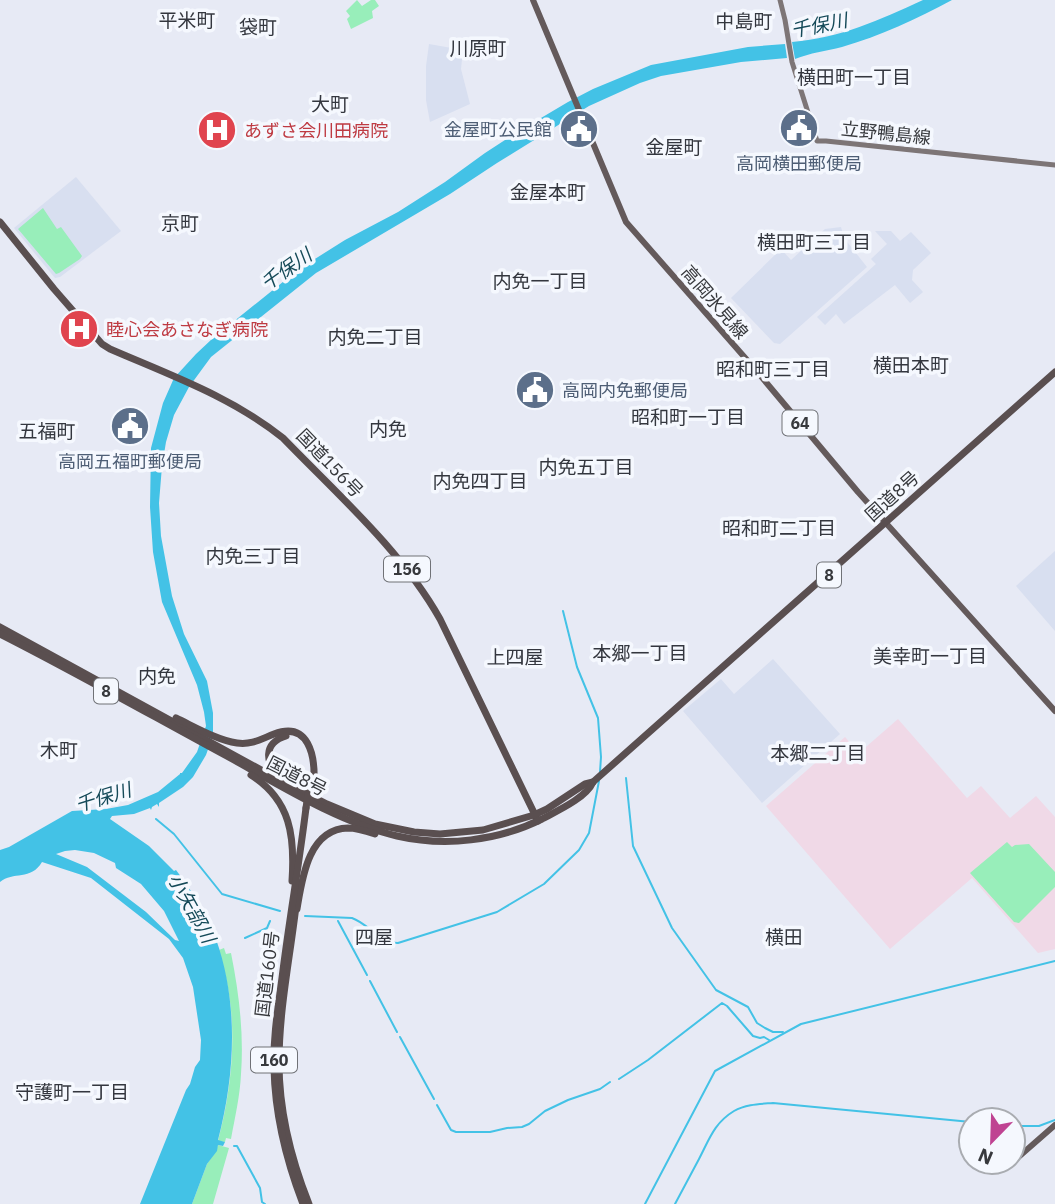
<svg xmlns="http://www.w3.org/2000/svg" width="1055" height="1204" font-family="'IBM Plex Sans','Noto Sans JP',sans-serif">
<rect width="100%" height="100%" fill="#e7eaf5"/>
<path fill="#f0d9e7" d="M898 719 967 798 981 786 1010 818 1036 796 1055 817V949L1038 953 972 878 890 949 766 806 845 737 859 753Z"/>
<g fill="#d8dff0">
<path d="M429 44 463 50 461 69 470 104 430 122 426 100V66Z"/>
<path d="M76 177 121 231 60 277 55 278 14 228Z"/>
<path d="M841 227 844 238 867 267 780 344 774 343 731 298 781 249 791 260 825 229Z"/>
<path d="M875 231H891L900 241 911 232 931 253 913 270 912 280 923 292 910 303 895 285 844 324 836 314 825 325 817 317 876 264 871 259 887 244Z"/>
<path d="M1055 551V631L1016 586Z"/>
<path d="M773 659 840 734 762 803 683 711 721 679 734 694Z"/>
</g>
<g fill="#98eeba">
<path d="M357 0 362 6 371 0H375L379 6 372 11 373 18 351 29 347 19 350 16 346 11Z"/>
<path d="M43 208 57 229 61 227 82 256 80 259 59 273 56 274 18 229Z"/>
<path d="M1007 842 1012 847 1015 845 1029 844 1055 872V887L1019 923 1014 922 970 873Z"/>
<path d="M224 948 226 954 231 953C239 993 244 1033 241 1074 240 1096 235 1117 231 1139L226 1138 225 1142 218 1141C231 1091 237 1039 228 988 226 975 222 962 219 950Z"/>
<path d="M218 1145 229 1148 213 1204H192L207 1164 216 1151Z"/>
</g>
<g fill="#43c2e6" fill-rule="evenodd">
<path d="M923 0H952C917 19 880 36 842 47 826 51 810 53 795 59L792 42C841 38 879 20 923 0Z"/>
<path d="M785 44 787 58 741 62 661 76 640 83 589 106 497 163 450 194 316 273 211 357 189 387 174 415 166 442 162 466 159 503 161 536 172 596 184 634 207 681 213 713V735L206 755 193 777 183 787 159 803V807L157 804 152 807 151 810 150 808 134 814 112 816 110 819 149 846 174 871 176 870C192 891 207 914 216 939 239 1004 235 1075 218 1140L225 1142 223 1146 218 1145 217 1151 207 1164 192 1204H140L186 1090 190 1084 195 1067 200 1060 201 1040 193 987 183 958 169 939 91 878 42 862C31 881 13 871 0 882V850L9 847 72 811 106 809 128 805 158 792 180 774V773H182L197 752 206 726 204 712 197 685 162 602 153 552 150 507 151 448 163 403 174 378 196 354 212 339 299 269 345 240 398 212 445 182 485 153 519 131 568 102 593 89 651 65 748 47ZM75 850 94 853 115 863 116 868 141 884 164 911 179 941 175 940 146 912 87 867 56 854 65 851Z"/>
</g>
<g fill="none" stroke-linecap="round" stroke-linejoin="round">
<g stroke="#43c2e6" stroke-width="2">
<path d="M563 611 577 667 598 718 601 757 600 772"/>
<path d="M626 778 633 846 672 928 716 990 748 1007 757 1023 765 1028 773 1032H783"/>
<path d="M156 819 174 834 222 894 280 911"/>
<path d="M305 916 352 918C369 924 378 942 398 943L497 912 544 884 579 850 589 833 599 781"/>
<path d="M338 921 367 975"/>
<path d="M245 938 267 928 270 921"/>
<path d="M370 981 397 1032"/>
<path d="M400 1037 434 1099"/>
<path d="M619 1079 648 1060 722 1003 727 1006 753 1036 760 1038 764 1037 769 1040"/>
<path d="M437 1105 451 1130 456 1132H490L507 1128 522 1127 529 1124 545 1111 568 1100 600 1089 610 1082"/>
<path d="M1013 1126H1039L1055 1120"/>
<path d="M234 1146H237L260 1188 262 1202 265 1204"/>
<path d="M645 1204 715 1071 801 1024 1055 961"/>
<path d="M675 1204C683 1189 691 1174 699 1159 709 1140 714 1123 734 1111 746 1104 760 1104 773 1103L971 1122"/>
</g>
<path stroke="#7d7576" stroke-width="5" d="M780 0 785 20 792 62 817 141H826L1055 165"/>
<g stroke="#645a5b" stroke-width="6">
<path d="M533 0 626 222 754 368 858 492 1055 711"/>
<path d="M1015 1160 1055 1125"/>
</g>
<g stroke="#5a4f50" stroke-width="7">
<path d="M0 222 54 289 102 344 110 349C170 375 232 397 283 438 338 495 401 550 440 619L538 821"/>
<path d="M0 627 274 777 327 804 375 824 414 832 440 834 483 830 534 815 547 809 585 784 593 782"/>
<path d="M0 634C79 674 156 718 234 760 284 788 341 823 397 836 445 847 498 841 542 819 557 811 586 798 593 782L1055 372"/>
<path d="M176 718C195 727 217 740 237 743 252 745 261 739 274 734 309 721 315 756 314 781"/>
<path d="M251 775C291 800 295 837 292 881"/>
<path d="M282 776C264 764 263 743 286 736"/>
<path d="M296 906C290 957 279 1011 279 1062 279 1111 291 1159 309 1204"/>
<path d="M297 909C302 879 308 829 348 828 357 828 366 831 375 834"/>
<path d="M303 1204C286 1160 275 1116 274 1068 273 1038 278 1008 282 978 289 921 299 865 306 808"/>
</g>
<path stroke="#5a4f50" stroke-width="7" d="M306 808 310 779"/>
</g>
<defs>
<g id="civic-disc" transform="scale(2.0125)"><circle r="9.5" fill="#5c6f8a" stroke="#f5f8fe"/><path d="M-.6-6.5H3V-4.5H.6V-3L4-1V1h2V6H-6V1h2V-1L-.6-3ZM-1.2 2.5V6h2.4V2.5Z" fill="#fff"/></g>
<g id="hospital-disc" transform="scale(2.0125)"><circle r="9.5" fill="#e0444e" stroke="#f5f8fe"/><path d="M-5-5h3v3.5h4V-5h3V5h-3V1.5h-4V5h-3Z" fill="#fff"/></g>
</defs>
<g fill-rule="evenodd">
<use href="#civic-disc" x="799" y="128"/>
<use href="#civic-disc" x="579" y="129"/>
<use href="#hospital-disc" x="217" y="130"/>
<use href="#hospital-disc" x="79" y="329"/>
<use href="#civic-disc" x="535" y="390"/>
<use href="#civic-disc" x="130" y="426"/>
</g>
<g text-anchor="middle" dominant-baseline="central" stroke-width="7" stroke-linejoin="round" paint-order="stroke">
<g fill="#f5f8fe" stroke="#707277" stroke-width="2">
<rect x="782.5" y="410.5" width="35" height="25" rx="5"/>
<rect x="384" y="556.5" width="46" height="25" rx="5"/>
<rect x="817" y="562.5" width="24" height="25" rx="5"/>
<rect x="94" y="678.5" width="24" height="25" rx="5"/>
<rect x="251" y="1047.5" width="46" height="25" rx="5"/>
</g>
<g font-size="16" font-weight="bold" fill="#37393d">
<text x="800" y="423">64</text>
<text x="407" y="569">156</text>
<text x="829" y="575">8</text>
<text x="106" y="691">8</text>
<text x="274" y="1060">160</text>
</g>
<g font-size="18" fill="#4e5e75" stroke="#f5f8fe">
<text x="552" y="129" text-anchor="end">金屋町公民館</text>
<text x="799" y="163">高岡横田郵便局</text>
<text x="562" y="390" text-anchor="start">高岡内免郵便局</text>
<text x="130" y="461">高岡五福町郵便局</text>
</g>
<g font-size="18" fill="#be3a42" stroke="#f5f8fe" text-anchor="start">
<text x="244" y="130">あずさ会川田病院</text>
<text x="106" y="329">睦心会あさなぎ病院</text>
</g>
<g font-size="18" fill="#37393d" stroke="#f5f8fe">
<text transform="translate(886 133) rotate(6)">立野鴨島線</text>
<text transform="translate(715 302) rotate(49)">高岡氷見線</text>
<text transform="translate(330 463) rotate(46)">国道156号</text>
<text transform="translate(892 496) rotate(-42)">国道8号</text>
<text transform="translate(297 776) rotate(27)">国道8号</text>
<text transform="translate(267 974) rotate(-83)">国道160号</text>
</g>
<g font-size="19" fill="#34373f" stroke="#f5f8fe">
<text x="187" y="20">平米町</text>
<text x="744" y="21">中島町</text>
<text x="258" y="27">袋町</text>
<text x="478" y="48">川原町</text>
<text x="854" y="77">横田町一丁目</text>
<text x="330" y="104">大町</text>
<text x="674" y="147">金屋町</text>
<text x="548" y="192">金屋本町</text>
<text x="180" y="223">京町</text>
<text x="814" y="242">横田町三丁目</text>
<text x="540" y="281">内免一丁目</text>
<text x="375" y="337">内免二丁目</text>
<text x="911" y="365">横田本町</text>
<text x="773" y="369">昭和町三丁目</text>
<text x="688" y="417">昭和町一丁目</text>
<text x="388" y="429">内免</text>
<text x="47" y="431">五福町</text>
<text x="586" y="467">内免五丁目</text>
<text x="480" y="481">内免四丁目</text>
<text x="779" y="528">昭和町二丁目</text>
<text x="253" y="556">内免三丁目</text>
<text x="640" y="653">本郷一丁目</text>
<text x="930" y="656">美幸町一丁目</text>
<text x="515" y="657">上四屋</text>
<text x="157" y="676">内免</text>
<text x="59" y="750">木町</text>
<text x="818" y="753">本郷二丁目</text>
<text x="374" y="937">四屋</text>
<text x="784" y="937">横田</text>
<text x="72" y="1092">守護町一丁目</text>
</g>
<g font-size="19" font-style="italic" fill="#144958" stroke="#f5f8fe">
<text transform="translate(819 25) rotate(-11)">千保川</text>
<text transform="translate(286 269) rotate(-35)">千保川</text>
<text transform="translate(103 797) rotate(-17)">千保川</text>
<text transform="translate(192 908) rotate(61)">小矢部川</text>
</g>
</g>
<g transform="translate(992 1141) rotate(203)"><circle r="33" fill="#f5f8fe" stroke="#a9acb1" stroke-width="2"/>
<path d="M0-5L12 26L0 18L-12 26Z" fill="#bf4392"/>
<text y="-10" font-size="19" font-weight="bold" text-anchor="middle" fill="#37393d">N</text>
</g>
</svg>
